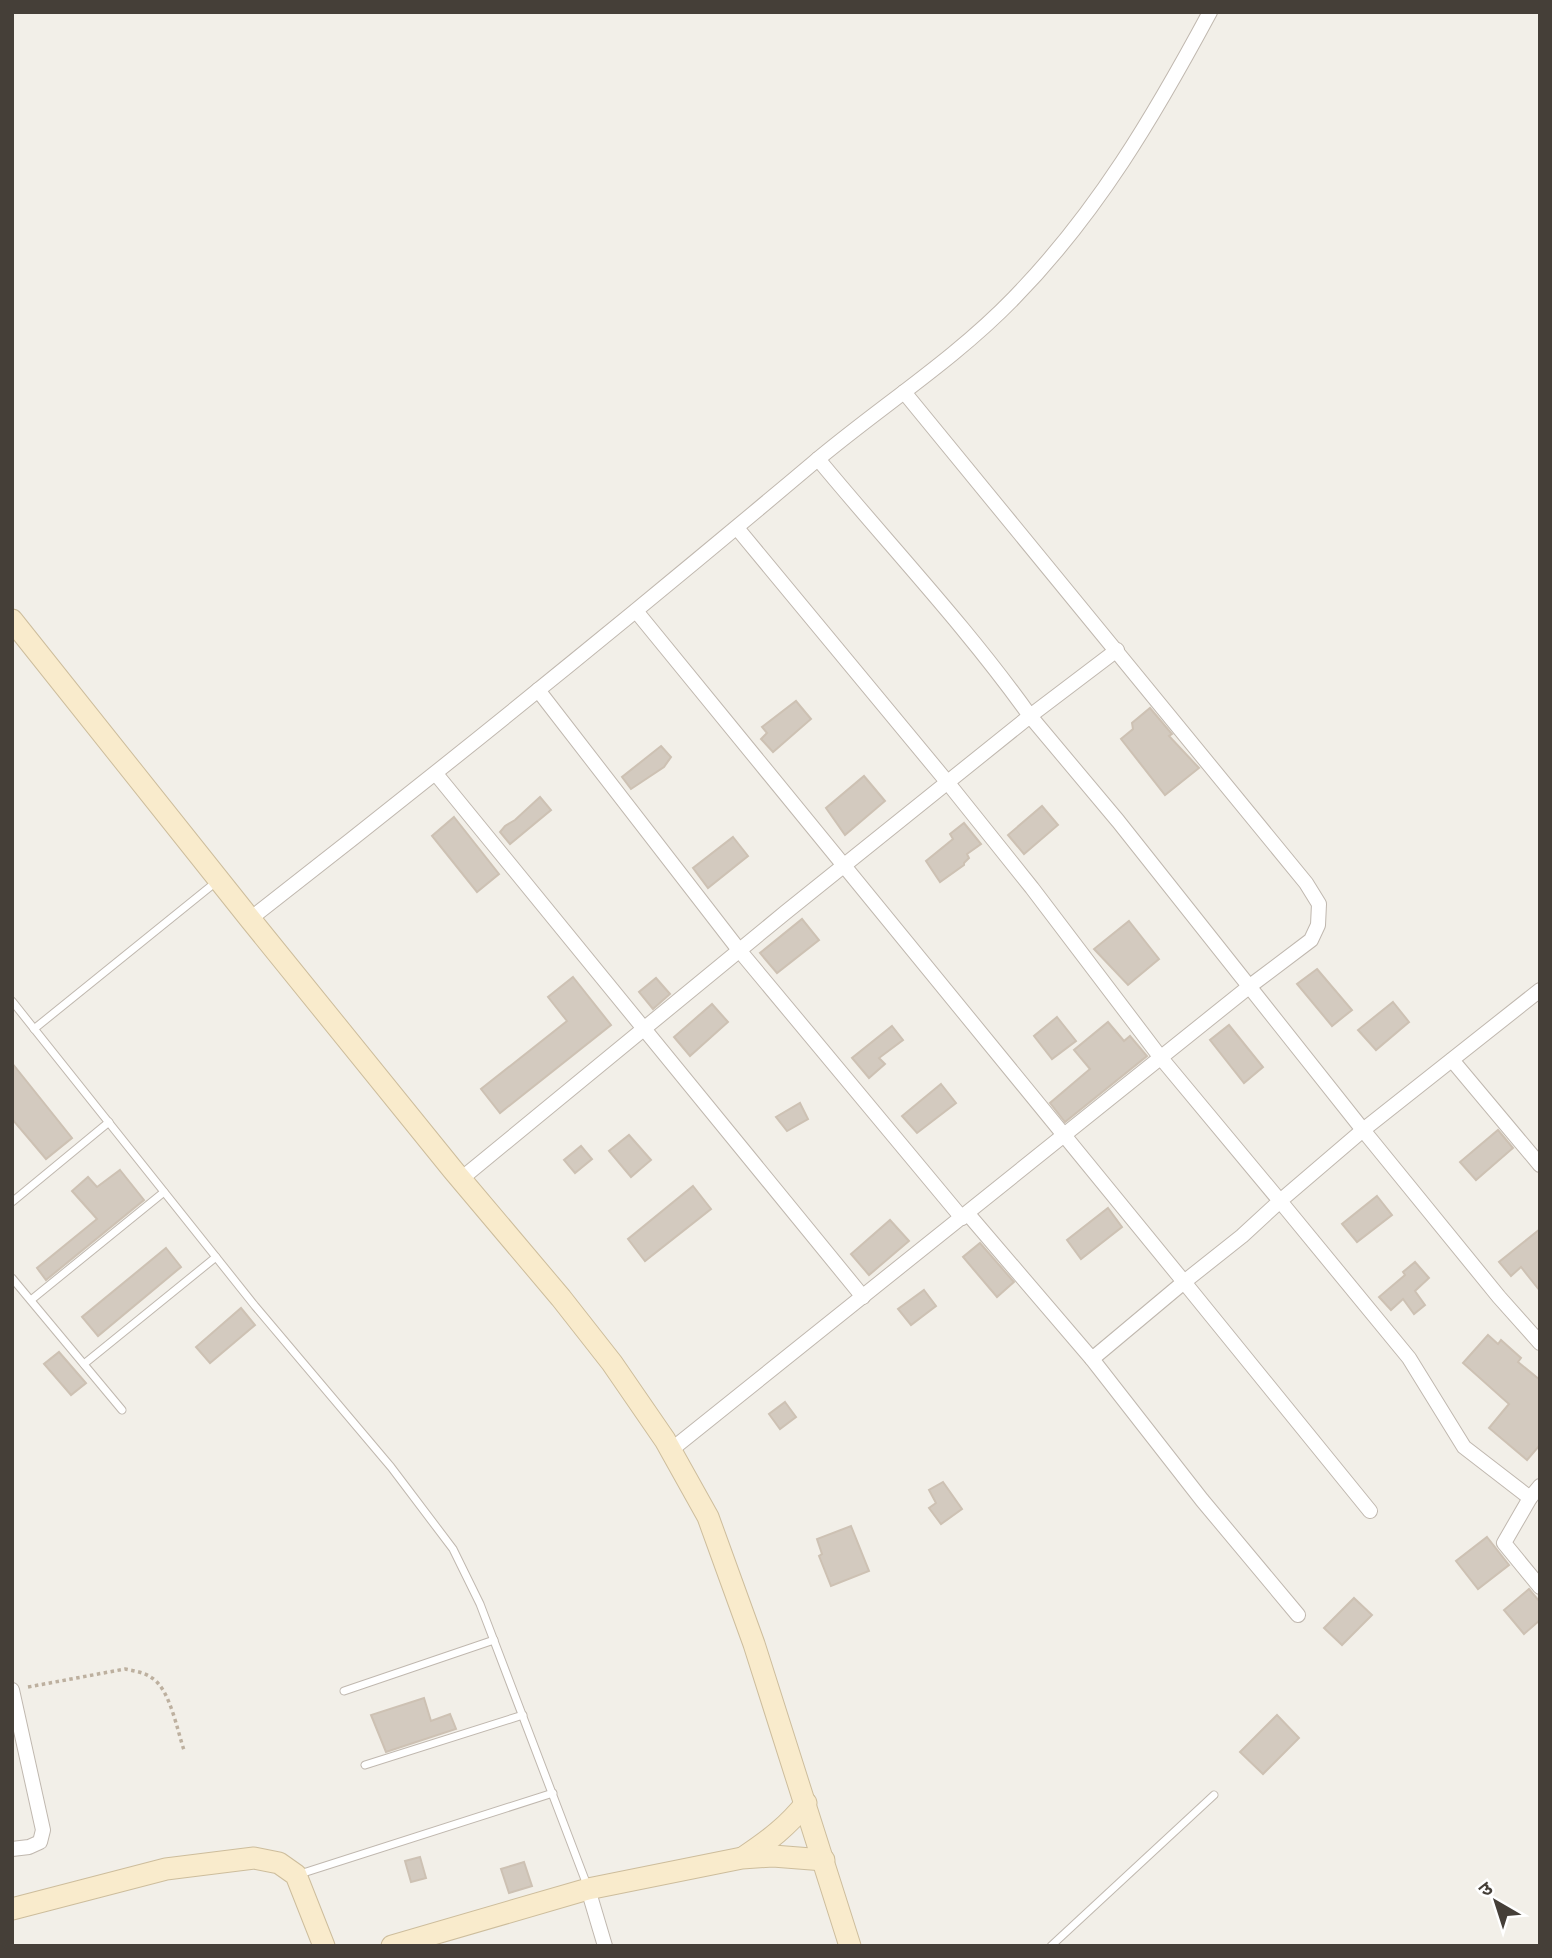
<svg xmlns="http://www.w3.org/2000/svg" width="1552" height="1958" font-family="'Noto Sans','Noto Sans Devanagari',sans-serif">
<rect width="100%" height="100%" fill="#f2efe8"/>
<g fill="#d3cabf" stroke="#cdc1b3" stroke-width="2">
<path d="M796 701 811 719 773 752 761 739 767 733 762 727Z"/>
<path d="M1150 708 1172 734 1169 736 1199 768 1165 795 1121 739 1133 729 1132 723Z"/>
<path d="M661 746 671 757 664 767 631 789 622 777Z"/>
<path d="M864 776 885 801 845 835 826 808Z"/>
<path d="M540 797 551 810 510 844 500 832 505 826 515 820Z"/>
<path d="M1042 806 1058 825 1024 854 1008 835Z"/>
<path d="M454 817 499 874 477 892 432 836Z"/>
<path d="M964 823 981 844 967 854 969 858 964 863V865L940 882 926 861 953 839 950 834Z"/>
<path d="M733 837 748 856 708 888 693 868Z"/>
<path d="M802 919 819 940 777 973 760 953Z"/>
<path d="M1129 921 1159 959 1128 985 1094 949Z"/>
<path d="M1317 969 1352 1010 1332 1026 1297 984Z"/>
<path d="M573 977 611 1025 500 1113 481 1089 567 1021 548 997Z"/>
<path d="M656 978 670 994 653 1009 639 992Z"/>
<path d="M1393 1002 1409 1022 1376 1050 1358 1030Z"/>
<path d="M712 1004 728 1022 690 1056 674 1037Z"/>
<path d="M1057 1017 1076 1041 1052 1059 1034 1036Z"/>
<path d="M1108 1022 1124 1041 1130 1036 1147 1056 1065 1122 1050 1103 1090 1069 1074 1050Z"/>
<path d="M1229 1025 1263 1067 1244 1083 1210 1040Z"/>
<path d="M892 1026 903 1040 879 1058 885 1064 869 1078 852 1058Z"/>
<path d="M12 1063 72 1138 46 1159 12 1119Z"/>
<path d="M941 1084 956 1103 917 1133 902 1116Z"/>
<path d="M800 1103 808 1119 787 1131 776 1117Z"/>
<path d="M1498 1130 1513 1148 1476 1180 1460 1162Z"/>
<path d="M629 1135 651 1160 631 1177 609 1151Z"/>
<path d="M581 1146 592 1159 575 1173 564 1160Z"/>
<path d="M120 1170 144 1200 46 1280 37 1268 97 1219 72 1191 88 1177 97 1187Z"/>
<path d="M693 1186 711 1209 645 1261 628 1239Z"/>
<path d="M1377 1196 1392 1215 1357 1242 1342 1224Z"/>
<path d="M1108 1208 1122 1227 1081 1259 1067 1240Z"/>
<path d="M890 1220 909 1241 869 1275 851 1254Z"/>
<path d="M1540 1229V1291L1521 1267 1511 1276 1499 1262Z"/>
<path d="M980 1243 1014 1282 997 1297 963 1257Z"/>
<path d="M166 1248 181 1267 98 1336 82 1317Z"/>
<path d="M1415 1262 1429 1278 1415 1291 1425 1305 1414 1314 1403 1299 1391 1310 1379 1297 1405 1275 1403 1272Z"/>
<path d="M924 1290 936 1306 911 1325 898 1309Z"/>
<path d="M241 1308 255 1325 210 1363 196 1347Z"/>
<path d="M1488 1335 1498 1344 1501 1340 1521 1358 1518 1362 1540 1380V1445L1527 1460 1489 1428 1509 1404 1463 1363Z"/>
<path d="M59 1352 86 1383 71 1395 44 1364Z"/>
<path d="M785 1402 796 1417 780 1429 769 1414Z"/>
<path d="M943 1482 962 1509 941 1524 929 1508 936 1503 929 1490Z"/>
<path d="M851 1526 869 1571 831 1586 819 1556 822 1554 817 1539Z"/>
<path d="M1487 1537 1509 1565 1478 1589 1456 1561Z"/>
<path d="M1529 1589 1540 1602V1620L1524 1634 1504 1610Z"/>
<path d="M1354 1598 1372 1615 1342 1645 1324 1628Z"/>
<path d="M424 1698 431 1721 450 1714 456 1729 386 1752 371 1715Z"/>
<path d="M1277 1715 1299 1738 1263 1774 1240 1752Z"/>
<path d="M420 1857 426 1878 411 1882 405 1861Z"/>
<path d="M524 1862 532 1886 509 1893 501 1869Z"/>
</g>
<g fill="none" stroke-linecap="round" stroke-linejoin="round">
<g stroke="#c0b8af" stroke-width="9">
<g id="lane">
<path d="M12 1001 255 1306 391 1467 453 1549 480 1604 587 1885"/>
<path d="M34 1029 216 882"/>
<path d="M12 1202 109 1122"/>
<path d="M12 1278 122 1410"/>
<path d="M31 1300 164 1192"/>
<path d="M84 1364 216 1257"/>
<path d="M344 1691 494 1640"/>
<path d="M365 1765 523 1715"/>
<path d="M300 1874 553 1793"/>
<path d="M1051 1946 1214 1795"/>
</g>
</g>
<g stroke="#c0b8af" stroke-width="16">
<g id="street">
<path d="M818 459C889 545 966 626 1030 716L1117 650"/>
<path d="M737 528 948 783 1032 888 1161 1058 1280 1201 1242 1236 1184 1282 1370 1511"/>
<path d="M636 611 1184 1282 1092 1359 968 1214"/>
<path d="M538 690 739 950 962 1218"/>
<path d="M436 774 863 1297"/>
<path d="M250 919C440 771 628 619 812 464 878 408 953 361 1014 298 1097 213 1154 116 1210 12"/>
<path d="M1452 1060 1540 1165"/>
<path d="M461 1179 786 912 1030 716 1118 821 1363 1130 1540 990"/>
<path d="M1092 1359 1202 1500 1298 1615"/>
<path d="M671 1450 1250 986 1311 940 1318 925 1319 904 1306 883 904 392"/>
<path d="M1540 1486 1530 1498 1504 1543 1540 1587"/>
<path d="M1530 1498 1464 1447 1409 1358 1280 1201 1363 1130 1499 1297 1540 1343"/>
<path d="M12 1690 43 1830 40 1842 29 1847 12 1849"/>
<path d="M588 1889 605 1946"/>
</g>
</g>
<g stroke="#cdbd9c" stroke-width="23">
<g id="secondary">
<path d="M12 620 250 919 453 1170 561 1298 612 1363 665 1440 708 1517 754 1644 850 1946"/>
<path d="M744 1857C768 1841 788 1826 806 1803"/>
<path d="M12 1909 166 1869 254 1858 279 1863 296 1875 324 1946"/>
<path d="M392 1946 588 1889 742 1858 773 1856 824 1860"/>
</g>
</g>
<path stroke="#bdb09f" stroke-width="3.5" stroke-dasharray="3.5 3.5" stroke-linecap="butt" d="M28 1687 125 1669C134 1671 144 1672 152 1678 170 1689 177 1730 184 1750"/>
<use href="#lane" stroke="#fff" stroke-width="7"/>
<use href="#street" stroke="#fff" stroke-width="14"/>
<use href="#secondary" stroke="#f9ebcc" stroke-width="21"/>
</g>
<rect width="1552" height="1958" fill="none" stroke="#453f38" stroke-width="28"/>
<g transform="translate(1496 1902) rotate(321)" stroke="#ffffff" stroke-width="5" paint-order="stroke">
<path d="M0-5L12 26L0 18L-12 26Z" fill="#453f38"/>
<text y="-10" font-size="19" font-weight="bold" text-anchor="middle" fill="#453f38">उ</text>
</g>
</svg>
